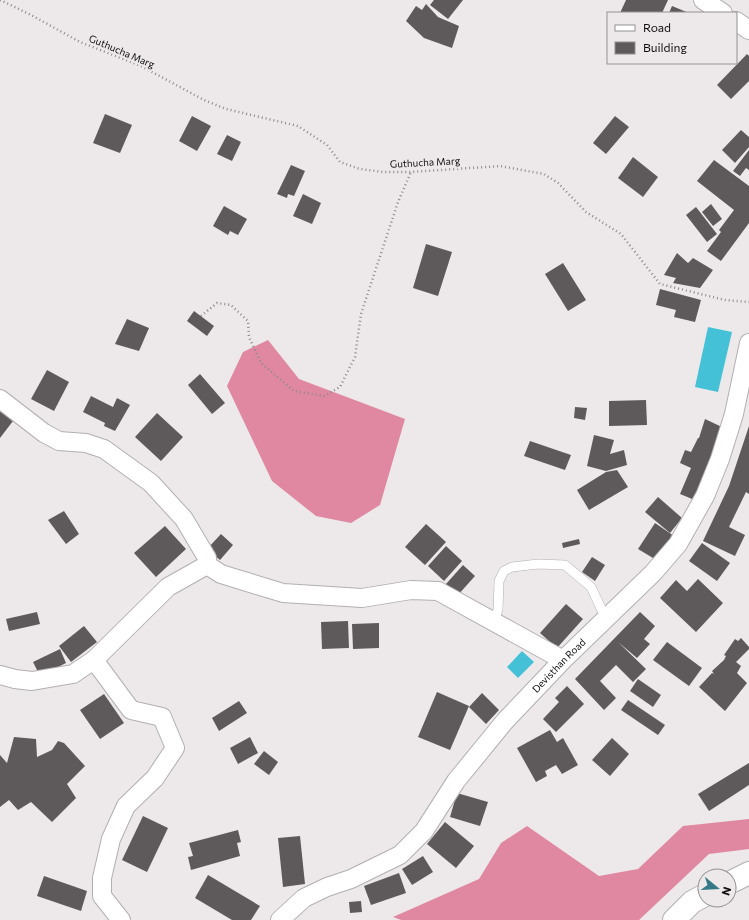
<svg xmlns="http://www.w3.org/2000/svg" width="749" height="920" font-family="Commissioner,sans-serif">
<rect width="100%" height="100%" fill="#ede9ea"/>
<g fill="#e087a1">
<path d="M268 340 299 379 405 419 380 505 351 523 316 516 272 481 227 386 243 352Z"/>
<path d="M749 819V849L709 854 639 920H401L393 917 479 879 501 843 527 826 599 876 638 869 683 826Z"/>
</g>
<g fill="#44c1d7">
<path d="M708 327 732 332 718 392 695 387Z"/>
<path d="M522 651 534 662 518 678 507 667Z"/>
</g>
<g fill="#5e5a5b">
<path d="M434 0H463L448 19 430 5Z"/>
<path d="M626 0H668L662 13H620Z"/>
<path d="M426 4 438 17 459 26 452 48 424 38 406 21 416 6 422 10Z"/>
<path d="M672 6 689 13H669Z"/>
<path d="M747 54 749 56V81L731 99 717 85Z"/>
<path d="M105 114 132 125 120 153 93 143Z"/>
<path d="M192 116 211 126 197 151 179 141Z"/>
<path d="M615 116 629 127 606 154 593 143Z"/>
<path d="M741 130 749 137V147L735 163 722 150Z"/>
<path d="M227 135 241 142 232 161 217 154Z"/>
<path d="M749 150V170L746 168 740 176 733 171Z"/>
<path d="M633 157 658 177 643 197 618 178Z"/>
<path d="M714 160 749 186V223L721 261 707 251 721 232 719 230 734 210 697 181Z"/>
<path d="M291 165 305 171 294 196 288 194 287 198 277 194Z"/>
<path d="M303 194 321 203 312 224 293 216Z"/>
<path d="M711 204 722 219 713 226 702 212Z"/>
<path d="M224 206 247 219 238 235 230 231 228 235 213 226Z"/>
<path d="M696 207 717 234 707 242 686 215Z"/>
<path d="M426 244 452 252 438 296 413 288Z"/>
<path d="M677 253 688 263 693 258 713 270 700 288 673 283 676 278 664 275Z"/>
<path d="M563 263 586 300 568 311 545 274Z"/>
<path d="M660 289 701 300 695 322 674 317 676 310 656 305Z"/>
<path d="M194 311 214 326 207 336 187 321Z"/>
<path d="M127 319 149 328 139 351 115 344Z"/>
<path d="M47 370 69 382 54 411 31 399Z"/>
<path d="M200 374 225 403 212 414 188 385Z"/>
<path d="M91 396 113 407 117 398 130 405 115 431 104 426 105 423 83 412Z"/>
<path d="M646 400 647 425 609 426V401Z"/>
<path d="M575 407 587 408 585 420 574 418Z"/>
<path d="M0 411 13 421 0 438Z"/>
<path d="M157 413 183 437 161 461 135 437Z"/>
<path d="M705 419 724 428 697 501 680 494 691 468 680 463 685 450 691 452 698 438H699Z"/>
<path d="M749 426V494L746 492 729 527 745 535 735 556 703 541 729 486Z"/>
<path d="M594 435 614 440 610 454 624 450 627 465 606 471 587 466Z"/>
<path d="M530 441 571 455 565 470 524 456Z"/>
<path d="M617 470 628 487 589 510 577 490 606 472Z"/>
<path d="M658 497 682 518 670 533 645 512Z"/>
<path d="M64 511 79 534 66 544 48 520Z"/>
<path d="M655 523 674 536 658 561 638 549Z"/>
<path d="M426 524 446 542 425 565 405 547Z"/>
<path d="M165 526 186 549 156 577 134 553Z"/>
<path d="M221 534 233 545 220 560 207 549Z"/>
<path d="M579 539 580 544 563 548 562 543Z"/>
<path d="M702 543 730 563 717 581 689 561Z"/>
<path d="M446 546 462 561 444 581 428 566Z"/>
<path d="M592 557 605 565 595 581 582 572Z"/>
<path d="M463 565 475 576 458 595 446 584Z"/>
<path d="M698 579 723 603 696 632 660 598 676 580 687 591Z"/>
<path d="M566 604 583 619 557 648 540 633Z"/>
<path d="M37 612 40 624 9 631 6 619Z"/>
<path d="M640 612 655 626 644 639 650 644 637 658 618 642 646 669 633 682 616 665 600 681 616 698 604 710 575 679Z"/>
<path d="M348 621 349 648 322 649 321 622Z"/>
<path d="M379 623V648L353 649 352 624Z"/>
<path d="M84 626 97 642 71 662 59 646Z"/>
<path d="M741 638 749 647V649L736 662 741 666 737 673 747 683 725 711 699 687 712 673 714 674 712 671 724 660 726 656 724 655 735 639 738 641Z"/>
<path d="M667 642 702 668 689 686 653 660Z"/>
<path d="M60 649 66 663 40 676 33 662Z"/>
<path d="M638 679 661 695 653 707 630 691Z"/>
<path d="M567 686 584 704 556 732 543 719 559 702 555 698Z"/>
<path d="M437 692 469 706 450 750 418 737Z"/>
<path d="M482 693 499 710 486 724 469 707Z"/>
<path d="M104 694 124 723 100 739 80 710Z"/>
<path d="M628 700 665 725 658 735 621 710Z"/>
<path d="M239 701 247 713 219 731 212 718Z"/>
<path d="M550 730 557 742 563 738 578 765 562 774 556 765 545 771 547 776 536 782 517 748Z"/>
<path d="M14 737 36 739 37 757 52 750 58 741 64 743 85 766 67 784 76 798 52 822 31 802 18 810 9 800 0 807V755L7 763Z"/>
<path d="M250 737 258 753 238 764 230 748Z"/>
<path d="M612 738 629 754 610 776 592 760Z"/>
<path d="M264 751 278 762 269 775 254 764Z"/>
<path d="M749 763V785L709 811 698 794Z"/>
<path d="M457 793 488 802 480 826 450 817Z"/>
<path d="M143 816 168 828 147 872 122 860Z"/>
<path d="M445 822 474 846 456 868 427 844Z"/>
<path d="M238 830 241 842 237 843 240 856 191 870 188 857 193 856 189 843Z"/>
<path d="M300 836 305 884 283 887 278 838Z"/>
<path d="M423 856 433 872 412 885 402 869Z"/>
<path d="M399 873 406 893 371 905 364 886Z"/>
<path d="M208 875 260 906 251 920H232L195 898Z"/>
<path d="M44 876 87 891 81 911 37 896Z"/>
<path d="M361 901 362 912 350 913 349 902Z"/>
</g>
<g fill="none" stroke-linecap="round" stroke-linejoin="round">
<g stroke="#b3afb0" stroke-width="10">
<path id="service" d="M494 621 498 610 499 581 504 571 512 567 538 564 565 565 591 587 606 619"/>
</g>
<g stroke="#b3afb0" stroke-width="20">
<g id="minor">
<path d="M703 0 723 13"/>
<path d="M736 21 749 30"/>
<path d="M0 399 44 433 59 441 86 443 104 449 151 483 184 519 207 558V565"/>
<path d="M94 660 131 710 162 717 175 748 155 778 126 806 111 839 102 878V896L121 920"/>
<path d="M0 675 15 679 32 681 73 674 94 660 168 587 207 565 221 574 283 593 362 598 411 590 438 591 563 660"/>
<path id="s1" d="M280 920 304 898 327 887 351 879 400 855 424 831 456 781 505 721 563 660 653 573 678 544 705 496 720 459 734 414 749 343"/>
</g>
</g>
<g stroke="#b3afb0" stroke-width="24">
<g id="trunk">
<path d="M729 883 749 873"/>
<path d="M674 920 692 902 705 895"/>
</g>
</g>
<g stroke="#8d8a8b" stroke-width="2.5" stroke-dasharray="1 3" stroke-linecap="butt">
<path d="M0 0 33 16 80 42 141 66 204 100 226 109 298 126 327 145 340 162 360 169 383 172H411L500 166 544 174 558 183 586 212 621 234 660 284 725 300 749 302"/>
<path d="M201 316 217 303 231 305 248 321 249 337 261 363 294 391 324 396 340 387 355 357 361 314 398 202 411 172"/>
</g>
<use href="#service" stroke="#fff" stroke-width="9"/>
<use href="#minor" stroke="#fff" stroke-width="18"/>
<use href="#trunk" stroke="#fff" stroke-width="22"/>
</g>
<g text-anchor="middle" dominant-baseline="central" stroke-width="4" stroke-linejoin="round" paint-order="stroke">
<g font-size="10" fill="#0f0e0e" stroke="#ede9ea">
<text transform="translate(122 51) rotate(23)">Guthucha Marg</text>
<text transform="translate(425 162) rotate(-3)">Guthucha Marg</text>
<text stroke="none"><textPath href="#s1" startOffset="386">Devisthan Road</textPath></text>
</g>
</g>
<rect x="607" y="12" width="130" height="52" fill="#ede9ea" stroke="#949192"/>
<rect x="615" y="25" width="20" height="6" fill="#ffffff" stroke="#949192"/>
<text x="643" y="32" font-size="12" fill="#0f0e0e">Road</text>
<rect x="615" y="42" width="20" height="12" fill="#5e5a5b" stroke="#949192"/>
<text x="643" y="52" font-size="12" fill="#0f0e0e">Building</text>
<g transform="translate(717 888) rotate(108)"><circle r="19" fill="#ede9ea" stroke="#949192"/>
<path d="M0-3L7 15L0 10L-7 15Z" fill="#347a86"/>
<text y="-6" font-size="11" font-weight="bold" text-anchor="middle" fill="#0f0e0e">N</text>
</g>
</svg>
